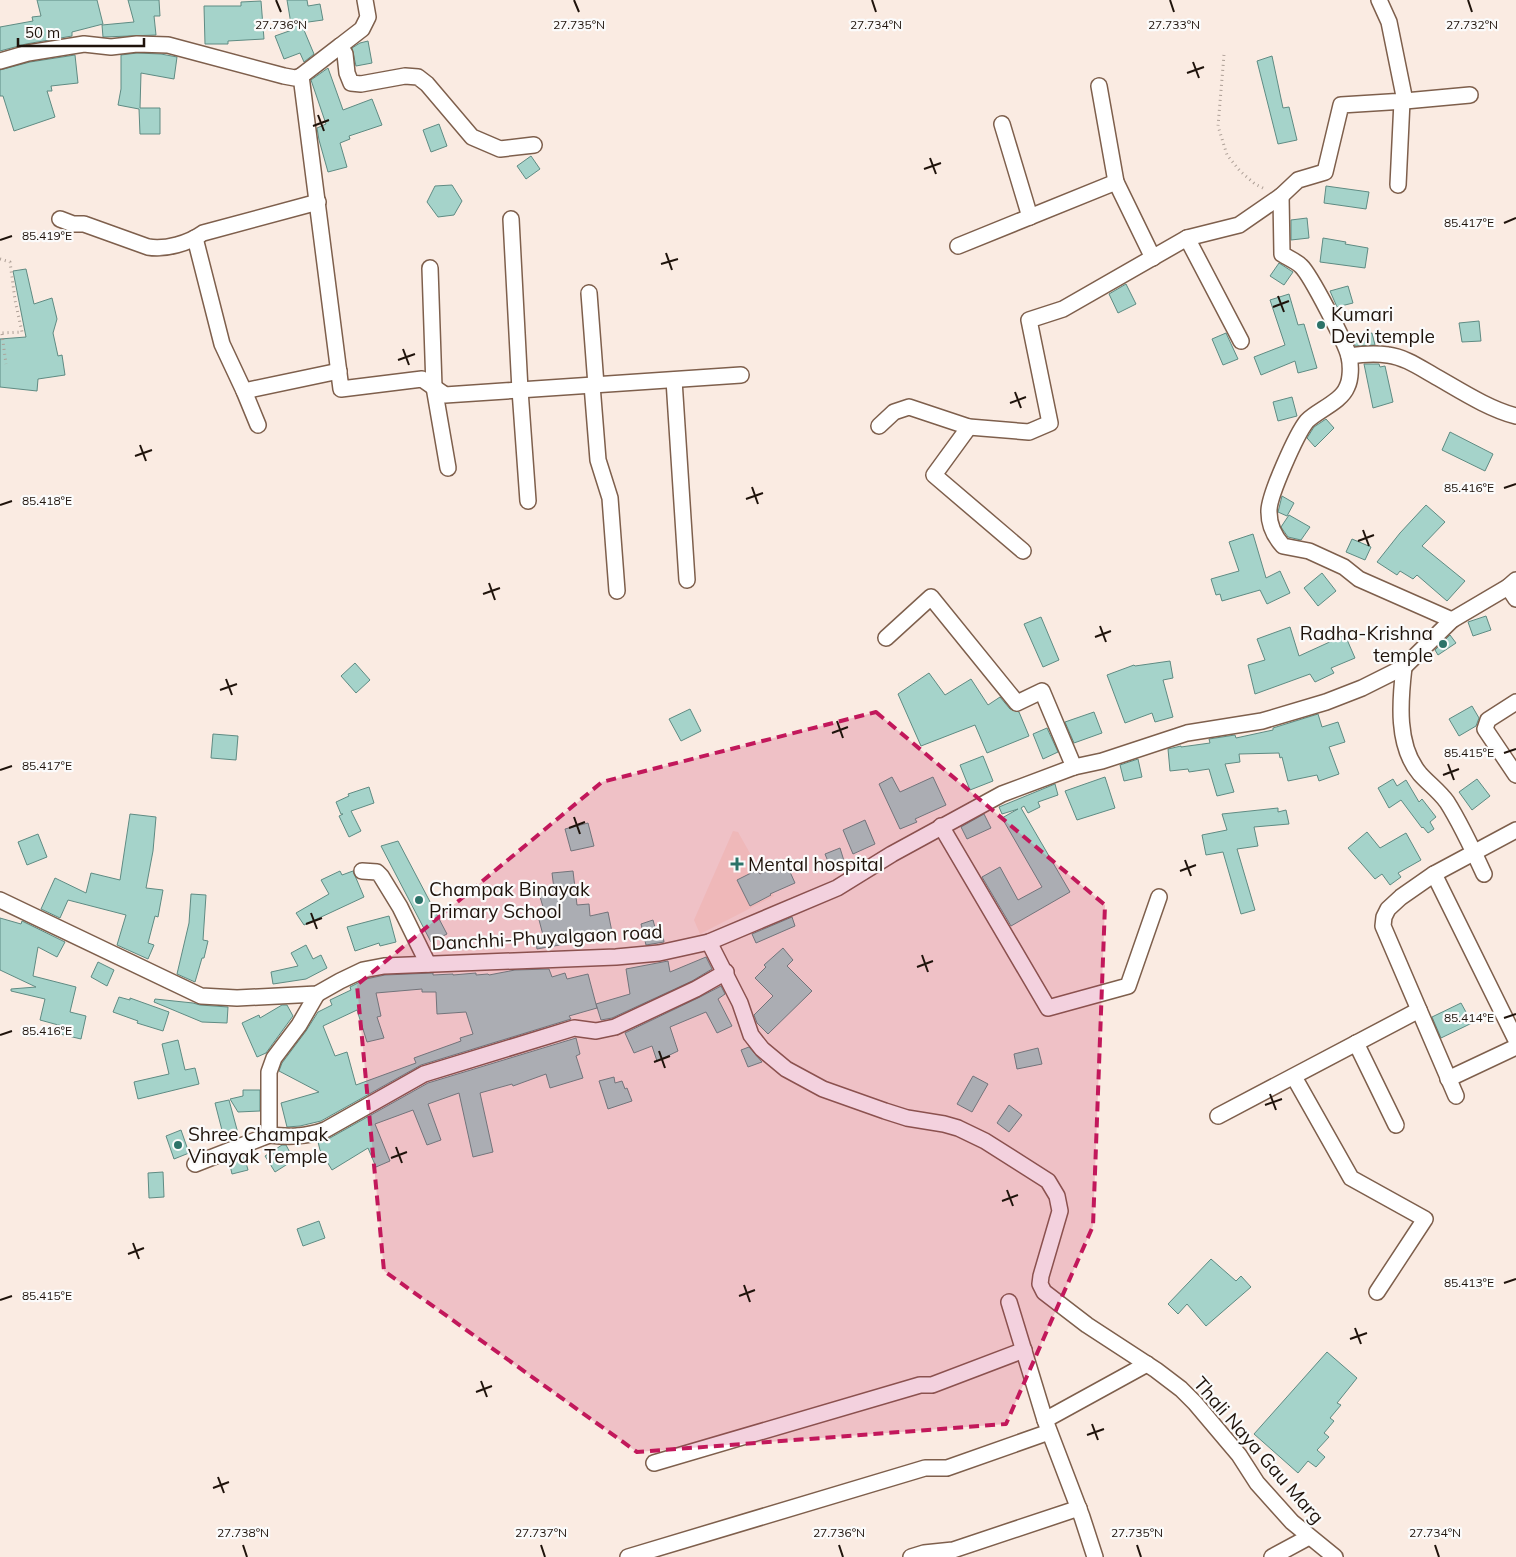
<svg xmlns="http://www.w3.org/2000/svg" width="1516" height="1557" font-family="Mulish,sans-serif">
<rect width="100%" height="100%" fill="#faebe2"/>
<path fill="#fae0d1" d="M733 831 738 832 774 896 700 934 694 920Z"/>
<g fill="#a5d3ca" stroke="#5f8b83" fill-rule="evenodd">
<path d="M37 0H97L103 24 72 32V36L26 44 0 51V27L33 21 32 17 41 16Z"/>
<path d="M128 0H159L160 16H154L156 35 103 37 102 25 134 22Z"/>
<path d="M287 0H307L308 6 320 4 323 20 301 23 314 54 304 62 300 53 284 59 275 36 292 30Z"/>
<path d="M261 1 264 39 228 41V44H205L204 6H241V2Z"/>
<path d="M368 41 372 63 356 66 352 48 360 43Z"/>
<path d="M137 53 161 54 177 57 174 79 141 73 140 108H160V134H140L139 109 118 105 121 89V55Z"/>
<path d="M75 55 78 83 51 86 52 91H47L55 117 14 131 3 96H0V70L30 62Z"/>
<path d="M1272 56 1283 108 1289 107 1297 140 1278 144 1257 61Z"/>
<path d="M328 68 343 110 372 99 382 125 349 136 350 139 340 143 347 167 328 172 319 140 317 128 326 124 311 80Z"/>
<path d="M439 124 447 146 431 152 423 130Z"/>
<path d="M531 156 540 169 526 179 517 166Z"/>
<path d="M452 185 462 201 454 215 438 217 427 202 435 186Z"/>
<path d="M1326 186 1369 192 1366 209 1324 203Z"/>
<path d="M1307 218 1309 238 1291 240V220Z"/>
<path d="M1323 238 1346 242 1345 244 1368 248 1365 268 1320 262Z"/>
<path d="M1279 263 1293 272 1284 285 1270 276Z"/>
<path d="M26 269 34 304 52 298 57 319 53 333 58 356 62 355 65 375 38 379 37 391 0 387V339L26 337 13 271Z"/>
<path d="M1126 284 1136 304 1118 313 1109 294Z"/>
<path d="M1348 286 1353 303 1337 307 1330 291Z"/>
<path d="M1289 294 1298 325 1304 324 1317 368 1298 373 1295 361 1261 375 1254 357 1285 345 1270 300Z"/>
<path d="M1479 321 1481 341 1462 342 1459 323Z"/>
<path d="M1226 333 1238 359 1223 365 1212 339Z"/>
<path d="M1372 333 1375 345 1355 346 1353 338Z"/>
<path d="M1364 364H1379L1380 367 1385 366 1393 402 1373 408Z"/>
<path d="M1292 397 1297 416 1278 421 1273 402Z"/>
<path d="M1326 419 1334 428 1315 447 1307 438 1314 427Z"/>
<path d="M1450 432 1493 454 1485 471 1442 450Z"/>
<path d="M1282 496 1294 503 1287 516 1278 512Z"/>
<path d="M1426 505 1445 522 1422 546 1465 581 1447 601 1417 575 1413 579 1400 571 1397 575 1377 562 1400 533Z"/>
<path d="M1289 515 1310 527 1301 540 1288 537 1283 530 1281 527Z"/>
<path d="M1253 534 1266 578 1280 571 1290 593 1267 604 1260 590 1222 601 1220 594 1216 595 1211 579 1239 571 1229 542Z"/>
<path d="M1352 539 1371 547 1365 560 1346 552Z"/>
<path d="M1322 573 1336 591 1318 606 1304 588Z"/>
<path d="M1486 616 1491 630 1473 636 1468 622Z"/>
<path d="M1041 617 1059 660 1043 667 1024 624Z"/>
<path d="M1290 627 1299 656 1345 635 1355 658 1331 668 1334 673 1315 682 1310 674 1255 694 1248 665 1265 660 1257 639Z"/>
<path d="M1450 635 1456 643 1438 655 1435 650Z"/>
<path d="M1170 661 1173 678 1163 680 1173 717 1155 722 1152 713 1125 723 1107 675 1134 665 1135 666Z"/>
<path d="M355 663 370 680 356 693 341 676Z"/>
<path d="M929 673 945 695 971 679 988 705 1000 697 1010 709 1019 712 1029 736 987 753 975 725 921 746 898 694Z"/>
<path d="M1472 706 1479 718 1476 726 1459 736 1449 719Z"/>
<path d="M690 709 701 731 681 741 669 719Z"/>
<path d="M1094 712 1102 733 1074 743 1065 722Z"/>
<path d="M1318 714 1322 727 1338 722 1345 742 1329 747 1339 774 1319 781 1317 775 1288 781 1282 757 1280 758 1279 753 1239 754 1240 762 1225 764 1234 792 1217 796 1209 769 1189 772 1188 769 1170 771 1168 749 1181 746V747L1210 743 1209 739 1235 735 1236 738 1273 730V728Z"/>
<path d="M1047 728 1058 752 1043 759 1033 734Z"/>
<path d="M213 734 238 736 236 760 211 758Z"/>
<path d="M983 756 993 781 970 790 960 765Z"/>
<path d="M1138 759 1142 777 1124 781 1120 765Z"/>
<path d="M892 777 900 792 933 777 946 805 915 819 917 822 900 829 879 784Z"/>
<path d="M1105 777 1115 808 1077 820 1065 791Z"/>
<path d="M1393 779 1397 786 1406 780 1419 802 1422 799 1436 817 1430 822 1434 829 1428 833 1423 827 1422 828 1401 800 1389 808 1378 788Z"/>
<path d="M1477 779 1490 796 1472 810 1459 792Z"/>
<path d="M1055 784 1058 795 1038 802 1040 807 1028 813 1024 806 1021 808 1070 892 1011 926 982 877 1000 867 1018 900 1042 887 1002 818 1018 809 1002 814 999 807Z"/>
<path d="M369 787 374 803 351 811 361 831 349 837 339 816 343 814H341L336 802 349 796 348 794Z"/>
<path d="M1278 808V812L1286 810 1289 824 1254 827 1258 846 1237 849 1255 910 1241 914 1223 852 1206 855 1202 835 1227 830 1222 814Z"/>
<path d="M130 814 156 817 153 851 146 888 163 890 158 917 155 916 148 943 154 945 148 959 117 945 126 915 68 900 60 918 41 909 55 878 86 893 91 873 120 880Z"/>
<path d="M984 814 991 828 967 839 961 827Z"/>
<path d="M865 820 875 844 853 854 843 830Z"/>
<path d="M588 823 594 846 571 851 565 829Z"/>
<path d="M1367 832 1380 848 1406 833 1421 860 1398 873 1401 877 1390 885 1382 874 1375 879 1348 848Z"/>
<path d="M38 834 47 857 27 865 18 842Z"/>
<path d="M398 841 447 934 431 942 381 846Z"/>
<path d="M840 848 845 864 831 869 825 854Z"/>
<path d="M786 863 795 883 770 894 771 895 750 906 737 880 757 870 760 874Z"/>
<path d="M340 871 342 875 353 871 364 897 304 925 296 913 329 894 321 880Z"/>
<path d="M573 871 577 905 589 904 590 916 608 912 612 932 598 934V932L569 933 571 943 537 949 535 937 543 935 538 916 545 914 539 893 554 889 552 873Z"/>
<path d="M191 894 206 895 203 940 208 941 204 958H202L195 982 177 974 189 923Z"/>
<path d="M389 916 396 942 380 946 379 943 355 951 347 927Z"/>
<path d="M792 917 795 926 756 943 752 934Z"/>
<path d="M0 918 21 924 22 921 65 942 57 957 38 947 33 976 76 987 70 1012 86 1016 81 1039 60 1034 62 1026 40 1020 45 999 11 991V989L36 987 0 970Z"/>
<path d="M653 920 656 931 662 930 664 942 646 945 641 924Z"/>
<path d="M306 945 313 959 321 955 327 968 306 979 273 984 271 972 298 966 291 953Z"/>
<path d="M783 948 793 960 787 966 812 991 768 1034 757 1023 754 1015 773 996 755 978 766 967 764 965Z"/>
<path d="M706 957 712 969 692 981 612 1018 601 1020 596 1004 630 994 626 969 668 961 670 972Z"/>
<path d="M98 962 114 970 107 986 91 977Z"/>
<path d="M549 969 552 977 565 973 567 979 588 974 597 1008 569 1016 571 1019 421 1065 321 1121 300 1126 287 1127 281 1103 319 1092 279 1071 282 1063 306 1031 318 1012 332 1005 330 1000 351 990 350 987 366 979 385 975 433 973V975L453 974V975L476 973V975L488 974 489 975 515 970ZM422 989V992H436L437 1014 466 1012 473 1034 460 1038 461 1041 414 1058 416 1063 356 1085 347 1052 335 1056 323 1026 357 1010 367 1042 384 1038 377 1017 381 1016 376 993Z"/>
<path d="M721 986 725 994 718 999 732 1026 717 1033 706 1012 670 1027 678 1051 657 1061 652 1046 634 1053 625 1033 700 997Z"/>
<path d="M119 997 130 1000V998L169 1012 163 1031 137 1023 138 1021 113 1012Z"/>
<path d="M155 999 193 1003 200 1005 228 1007 227 1023 202 1022 154 1002Z"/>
<path d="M1461 1003 1472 1023 1441 1038 1432 1017Z"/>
<path d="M282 1005H287L293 1016 266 1053 257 1057 242 1023 259 1015 260 1018Z"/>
<path d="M576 1038 580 1054 576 1056 583 1078 550 1088 546 1074 513 1086 512 1084 480 1093 493 1152 473 1157 459 1093 428 1104 441 1140 427 1145 413 1110 375 1124 390 1161 376 1167 368 1148 332 1170 320 1150 318 1142 330 1138 428 1083Z"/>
<path d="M178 1040 185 1070 195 1068 199 1084 138 1099 134 1082 169 1074 162 1044Z"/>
<path d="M749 1047 762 1062 748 1067 741 1050Z"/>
<path d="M1038 1048 1042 1064 1017 1069 1014 1054Z"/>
<path d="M973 1076 988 1084 972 1112 957 1104Z"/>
<path d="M614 1077 615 1083 622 1081 625 1089 627 1088 632 1101 608 1109 599 1081Z"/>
<path d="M243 1090H260V1111L238 1112 230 1099 243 1096Z"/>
<path d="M229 1100 239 1137 225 1142 215 1103Z"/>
<path d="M1009 1105 1022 1115 1009 1132 997 1123Z"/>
<path d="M181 1130 189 1153 174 1159 166 1136Z"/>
<path d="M282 1145H286L294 1160 275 1172 265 1156Z"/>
<path d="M244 1155 248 1170 232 1174 229 1161Z"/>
<path d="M163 1172 164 1197 149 1198 148 1173Z"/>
<path d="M319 1221 325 1238 303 1246 297 1229Z"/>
<path d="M1211 1259 1236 1281 1241 1276 1251 1287 1206 1326 1187 1304 1178 1314 1168 1304Z"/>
<path d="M1327 1352 1357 1378 1337 1403 1341 1405 1330 1418 1334 1421 1324 1433 1329 1437 1317 1450 1325 1457 1316 1467 1308 1461 1298 1473 1254 1434Z"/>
</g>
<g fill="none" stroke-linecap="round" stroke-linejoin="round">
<g stroke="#7e5f4c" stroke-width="18">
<g id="street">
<path d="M340 46 362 29 368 17 365 0"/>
<path d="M0 61 28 53 84 44 111 47 137 44 168 45 284 76 295 78 301 76 340 46 345 54 347 73 351 83 361 84 405 76 418 77 427 84 472 137 500 149 534 145"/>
<path d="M301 76 341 389 422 379 445 395 741 375"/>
<path d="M1099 86 1116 182 1153 258"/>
<path d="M1405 101 1470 95"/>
<path d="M1002 124 1030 217"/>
<path d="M1398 185 1402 101"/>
<path d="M1281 196 1282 254C1288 258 1296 261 1301 266 1310 274 1347 345 1349 357 1351 365 1351 379 1347 387 1341 402 1318 410 1307 421 1297 433 1268 497 1269 512 1269 525 1274 536 1283 546L1309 551 1344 567 1359 579 1452 620"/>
<path d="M60 219 73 224H84L148 247C166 250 189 243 203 233L318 202"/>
<path d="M511 219 520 390 528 501"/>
<path d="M195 238 222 344 244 391 258 425"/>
<path d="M1187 238 1241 341"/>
<path d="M958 246 1116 182"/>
<path d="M430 268 434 387 448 468"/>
<path d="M589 293 596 385"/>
<path d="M1349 356C1362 354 1375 353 1388 355 1404 357 1419 367 1433 375 1458 389 1488 409 1516 416"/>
<path d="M674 380 687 580"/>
<path d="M592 385 598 460 610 498 617 591"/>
<path d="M244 391 339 371"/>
<path d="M879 426 894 412 909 407 969 427 1029 432 1050 423 1029 320 1063 309 1187 238 1239 225 1281 196 1298 180 1325 172 1341 105 1405 101 1389 22 1379 0"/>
<path d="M969 427 934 475 1023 551"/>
<path d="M1508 587 1516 599"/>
<path d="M886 638 931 597 1017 703 1042 691 1074 767"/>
<path d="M1404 667C1400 701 1396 746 1420 774 1429 784 1439 791 1447 802 1461 824 1473 850 1484 874"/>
<path d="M1516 702 1488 720 1485 729 1516 775"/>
<path d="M941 826 1048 1008 1128 986 1159 897"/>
<path d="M362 871 377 872 381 876 400 907 428 964"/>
<path d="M1434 874 1516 1040"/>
<path d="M0 900 201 996 237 998 317 994 340 981 363 970 384 966 616 957 659 953 709 942 837 888 892 854 1002 794 1074 767 1102 761 1187 733 1262 721 1326 702 1362 688 1404 667 1452 620 1508 587 1516 580"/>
<path d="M709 942 740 1003 751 1035 762 1049 786 1069 823 1089 885 1111 907 1118 944 1124 958 1128 985 1141 1048 1181 1057 1196 1060 1211 1041 1276 1040 1284 1044 1292 1087 1325 1156 1370 1181 1389 1195 1403 1239 1455 1257 1483 1292 1522 1335 1557"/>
<path d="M1356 1043 1396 1125"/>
<path d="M1294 1077 1351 1178 1425 1219 1377 1292"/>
<path d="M1448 1079 1516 1047"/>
<path d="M1456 1096 1383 926 1384 917 1388 909 1401 897 1434 874 1516 830"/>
<path d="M1218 1116 1419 1010"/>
<path d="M269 1135C289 1137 306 1137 325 1130L424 1074 574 1028 596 1031 615 1027 696 989 726 972"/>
<path d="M195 1164 269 1135V1072L274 1058 299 1025 317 994"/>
<path d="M1009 1302 1045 1420 1082 1517 1095 1557"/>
<path d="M1045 1420 1147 1364"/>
<path d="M654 1463 920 1385H932L1024 1350"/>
<path d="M628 1557 925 1468H947L1049 1432"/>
<path d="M911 1557 924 1553 953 1550 1079 1508"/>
<path d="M1272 1557 1309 1537"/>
</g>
</g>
<g stroke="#ad9f96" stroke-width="3" stroke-dasharray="1 4" stroke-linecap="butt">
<path d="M1224 55 1218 126 1227 155 1240 171 1255 184 1265 189"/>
<path d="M0 259 10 262 15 300 22 332 0 333"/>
<path d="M2 334 6 364"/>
</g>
<use href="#street" stroke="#fff" stroke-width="15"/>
</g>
<path fill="#c2185b" fill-opacity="0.2" stroke="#c2185b" stroke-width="4" stroke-dasharray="10 6" stroke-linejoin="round" d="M876 712 1105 905 1093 1226 1006 1424 637 1452 384 1271 357 985 602 782Z"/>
<path fill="none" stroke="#1f130b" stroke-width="2" d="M276 0 281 12M574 0 579 12M872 0 876 12M1170 0 1174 12M1468 0 1472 12M1193 62 1199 78M1187 73 1204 67M318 115 324 131M313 126 329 120M930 158 936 174M924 169 941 163M1504 223 1516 218M0 240 12 236M666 253 672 270M661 264 678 259M1278 296 1284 312M1273 307 1289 301M403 349 409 365M398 360 415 354M1015 392 1021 408M1010 403 1026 397M140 445 146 461M135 456 152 450M752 487 758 504M1504 488 1516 484M746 499 763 493M0 505 12 501M1363 530 1369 546M1358 541 1374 535M489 583 495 600M483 594 500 588M1100 626 1106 642M1095 637 1111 631M226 679 232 695M220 690 237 684M837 721 843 738M832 733 848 727M1504 753 1516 749M1448 764 1454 780M0 770 12 766M1443 775 1459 769M574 817 580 834M569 828 585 822M1185 860 1191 876M1180 871 1196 865M311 913 317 929M306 924 322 918M922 955 928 972M917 967 933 961M1504 1018 1516 1014M0 1035 12 1031M659 1051 665 1068M654 1062 670 1056M1270 1094 1276 1110M1265 1105 1282 1099M396 1147 402 1163M391 1158 407 1152M1007 1190 1013 1206M1002 1201 1018 1195M133 1243 139 1259M128 1254 144 1248M1504 1283 1516 1279M744 1285 750 1302M739 1296 755 1290M0 1300 12 1296M1355 1328 1361 1344M1350 1339 1367 1333M481 1381 487 1397M476 1392 492 1386M1092 1424 1098 1440M1087 1435 1104 1429M218 1477 224 1493M213 1488 229 1482M243 1545 247 1557M541 1545 545 1557M839 1545 843 1557M1137 1545 1141 1557M1435 1545 1439 1557"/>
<g fill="#2c7369" stroke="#fbfbfb" stroke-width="2">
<circle cx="1321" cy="325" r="5"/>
<circle cx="1443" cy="644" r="5"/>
<path d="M734.5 856.5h5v5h5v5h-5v5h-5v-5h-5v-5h5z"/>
<circle cx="419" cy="900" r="5"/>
<circle cx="178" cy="1145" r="5"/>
</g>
<g text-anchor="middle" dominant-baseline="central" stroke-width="4.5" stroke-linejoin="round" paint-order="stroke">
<g font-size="19" fill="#1f130b" stroke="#fbfbfb" text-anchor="start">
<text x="1331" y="314">Kumari<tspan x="1331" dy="22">Devi temple</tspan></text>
<text x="1433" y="633" text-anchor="end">Radha-Krishna<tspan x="1433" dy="22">temple</tspan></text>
<text x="748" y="864">Mental hospital</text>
<text x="429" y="889">Champak Binayak<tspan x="429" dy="22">Primary School</tspan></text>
<text x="188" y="1134">Shree Champak<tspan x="188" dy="22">Vinayak Temple</tspan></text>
</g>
<g font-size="19" fill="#1f130b" stroke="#fbfbfb">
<text transform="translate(547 937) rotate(-3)">Danchhi-Phuyalgaon road</text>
<text transform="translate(1259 1450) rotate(49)">Thali Naya Gau Marg</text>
</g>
</g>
<g font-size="12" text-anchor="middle" fill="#1f130b" stroke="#fbfbfb" stroke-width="4.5" stroke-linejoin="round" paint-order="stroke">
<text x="281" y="29">27.736°N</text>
<text x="579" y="29">27.735°N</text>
<text x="1472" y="29">27.732°N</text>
<text x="876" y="29">27.734°N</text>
<text x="1174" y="29">27.733°N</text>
<text x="1469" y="227">85.417°E</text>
<text x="47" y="240">85.419°E</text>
<text x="1469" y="492">85.416°E</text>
<text x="47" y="505">85.418°E</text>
<text x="1469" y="757">85.415°E</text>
<text x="47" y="770">85.417°E</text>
<text x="1469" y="1022">85.414°E</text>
<text x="47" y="1035">85.416°E</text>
<text x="1469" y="1287">85.413°E</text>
<text x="47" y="1300">85.415°E</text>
<text x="243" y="1537">27.738°N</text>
<text x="541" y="1537">27.737°N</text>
<text x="839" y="1537">27.736°N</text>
<text x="1137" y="1537">27.735°N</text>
<text x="1435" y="1537">27.734°N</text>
</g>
<path d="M18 38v8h126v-8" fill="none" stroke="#1f130b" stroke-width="2.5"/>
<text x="25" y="38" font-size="15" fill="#1f130b" stroke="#fbfbfb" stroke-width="4" paint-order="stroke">50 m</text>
</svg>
